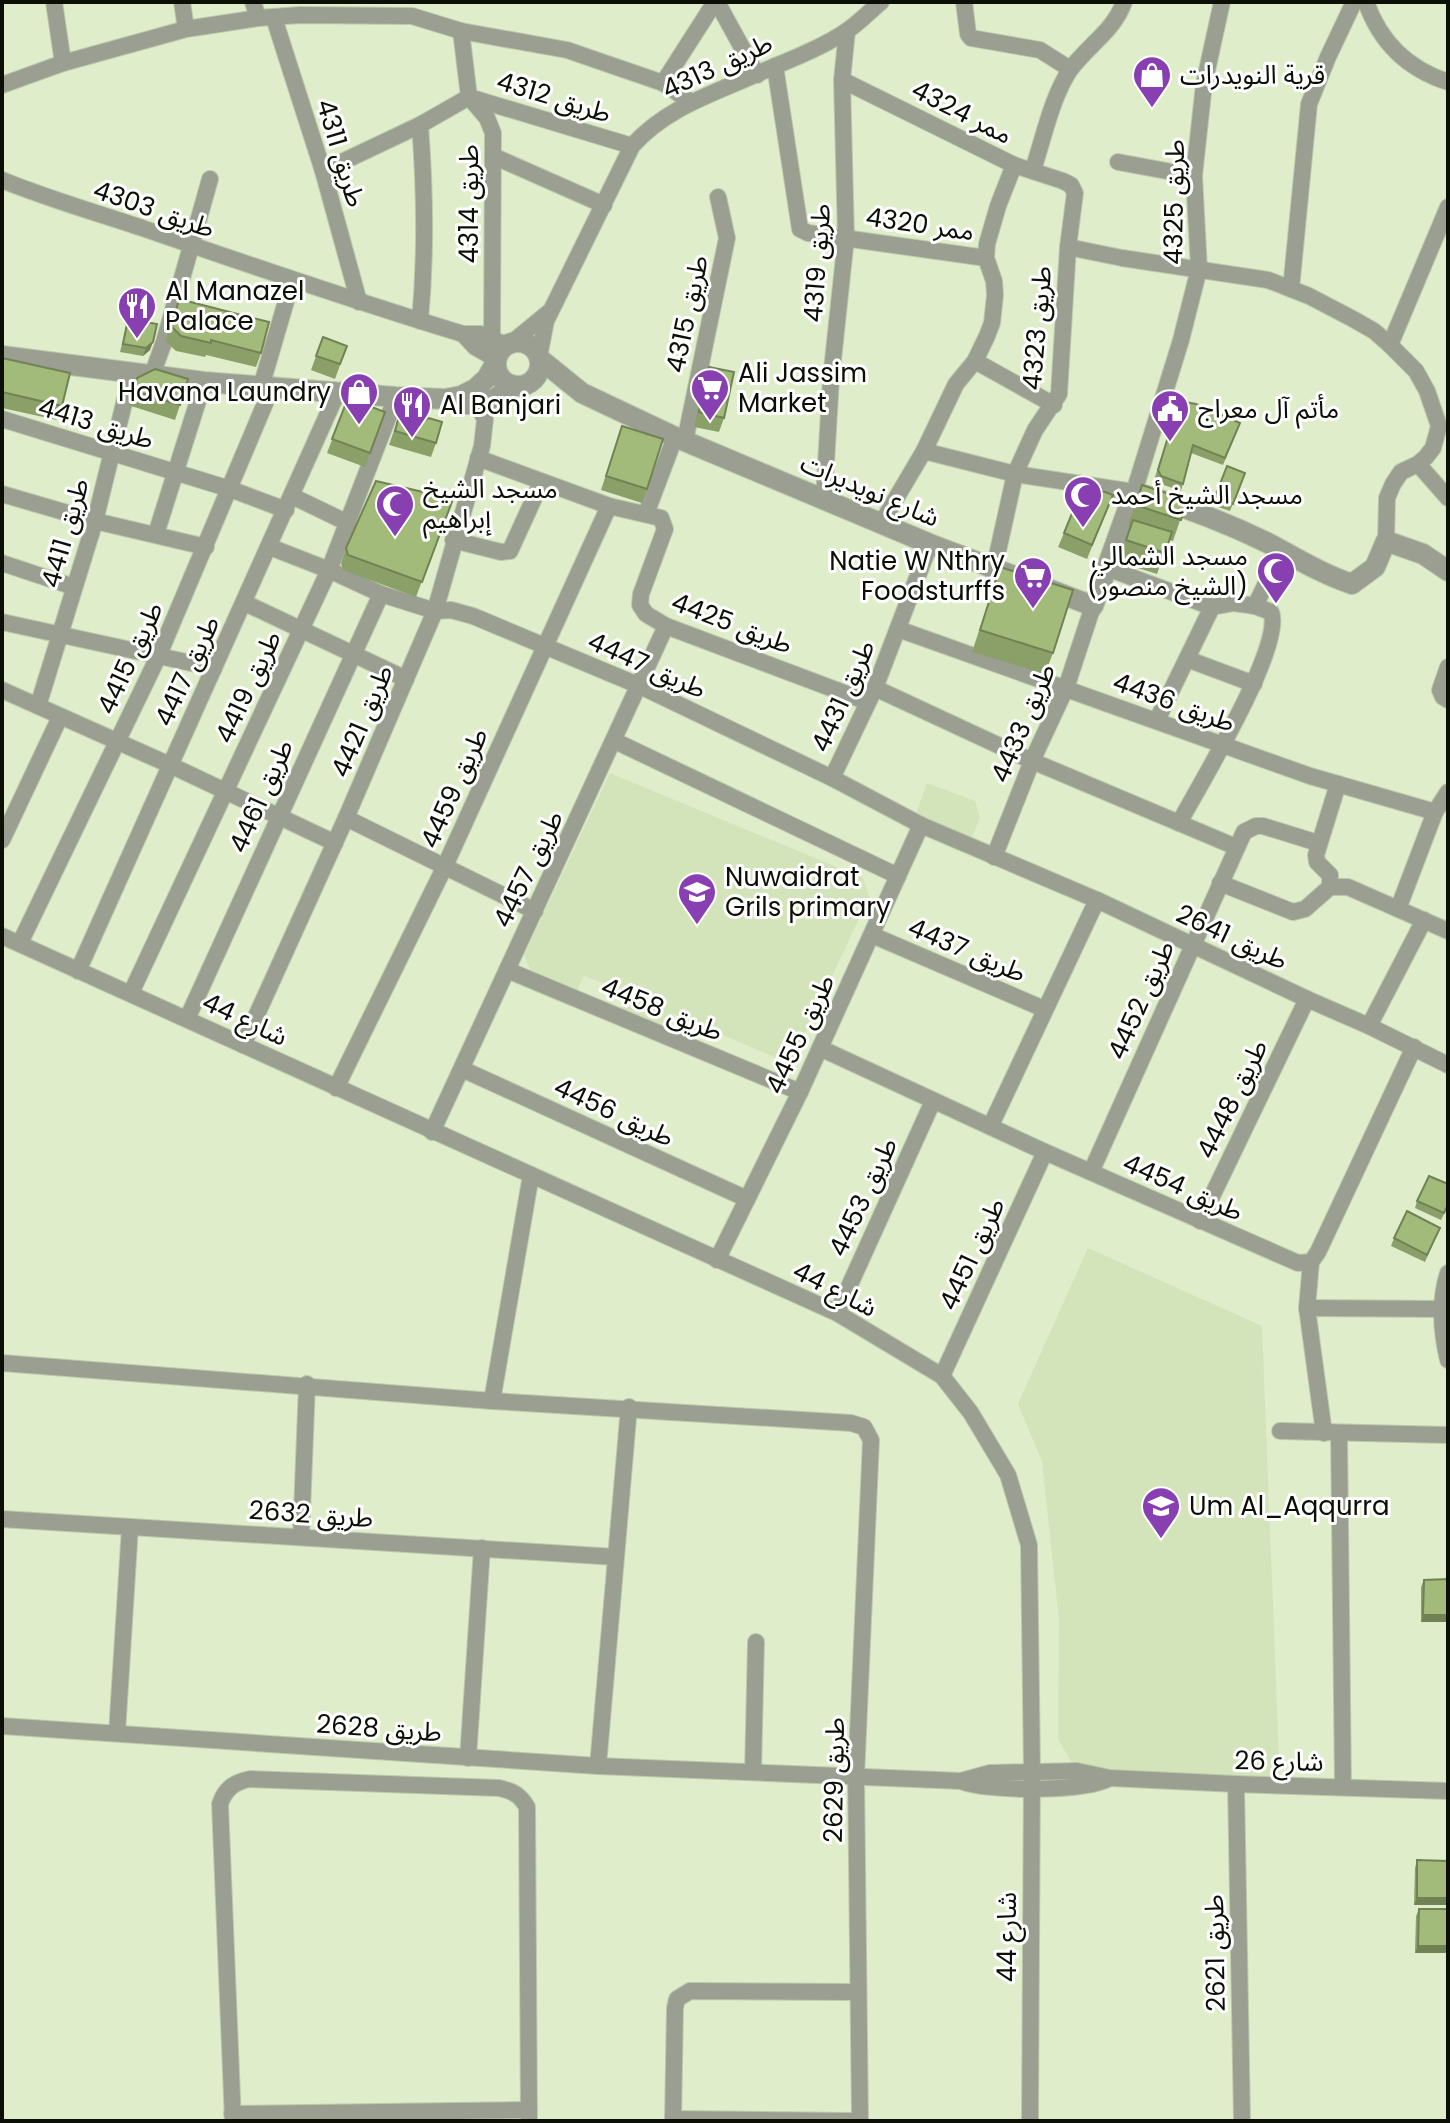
<svg xmlns="http://www.w3.org/2000/svg" width="1450" height="2123" font-family="Poppins,'Noto Sans Arabic',sans-serif">
<rect width="100%" height="100%" fill="#dfedcb"/>
<g fill="#d3e3ba">
<path d="M610 773 863 878 869 897 791 1064 673 1014 665 1032 619 1013 627 992 584 976 576 992 533 975 524 955Z"/>
<path d="M927 783 975 801 980 818 970 841 915 816Z"/>
<path d="M1088 1248 1262 1326 1280 1784 1075 1768 1058 1739 1059 1619 1042 1461 1018 1404Z"/>
</g>
<g fill="none" stroke-linecap="round" stroke-linejoin="round">
<g stroke="#bdc9ab" stroke-width="18">
<g id="minor">
<path d="M54 2 63 63"/>
<path d="M182 2 186 29"/>
<path d="M253 2 258 18"/>
<path d="M717 2 757 75"/>
<path d="M964 2 968 34 971 38 1040 50 1070 69"/>
<path d="M1366 2C1380 42 1408 69 1448 82"/>
<path d="M274 18 323 171 359 302"/>
<path d="M461 31 469 97 487 118 493 133 492 338"/>
<path d="M775 66 800 229 808 233 986 258"/>
<path d="M842 80 1014 165 1063 181 1071 185 1075 193 1068 247 1059 394 1035 430 1015 474 994 569"/>
<path d="M663 83 715 2"/>
<path d="M2 85 63 63 186 29 258 18 300 15 412 16 461 31 567 50 663 83 691 102"/>
<path d="M420 125C425 190 426 256 420 321"/>
<path d="M493 156 604 205"/>
<path d="M1118 162 1194 176"/>
<path d="M1033 170C1043 140 1052 96 1070 70 1087 46 1114 31 1124 2"/>
<path d="M323 171 420 125 469 97 632 146"/>
<path d="M2 180C51 200 101 214 151 231 255 267 358 302 463 334H481L506 345"/>
<path d="M1068 247 1122 258 1268 280 1309 296 1353 319 1374 331 1390 345 1416 371 1427 391 1439 426 1433 448 1426 457 1418 464 1401 472 1393 484 1387 498 1386 541"/>
<path d="M1291 289 1309 104 1328 57 1354 2"/>
<path d="M463 334 475 347 496 359"/>
<path d="M514 341 548 313"/>
<path d="M1390 345 1448 207"/>
<path d="M539 357 546 321 632 146C667 107 713 94 759 73 787 61 824 47 848 30 860 22 870 11 881 2"/>
<path d="M975 361 1054 405"/>
<path d="M152 375 164 342 210 179"/>
<path d="M261 387 292 281"/>
<path d="M2 419 230 489 286 510"/>
<path d="M685 441 727 238 718 197"/>
<path d="M924 451 1015 474 1134 492 1181 340 1199 269 1194 176 1204 84 1222 2"/>
<path d="M478 458 609 506 661 518 665 529 641 594 640 605 646 614 666 626 868 702"/>
<path d="M1418 464 1448 498"/>
<path d="M2 494 95 521 206 547"/>
<path d="M292 496 348 523"/>
<path d="M824 497 831 379 846 238 842 80 847 31"/>
<path d="M646 514 675 437"/>
<path d="M882 522 924 451 956 384 975 361 987 336 992 323 995 295 994 281 986 258 987 244 998 206 1014 165"/>
<path d="M156 534 204 382"/>
<path d="M453 540 501 552 510 551 541 483"/>
<path d="M270 547 329 570 381 594 435 611 451 610 473 616 640 686 832 778 921 825 1097 900 1307 999 1369 1026 1448 1065"/>
<path d="M2 563 74 587"/>
<path d="M1107 568 1212 607 1234 603 1255 606"/>
<path d="M245 603 406 679"/>
<path d="M2 622 214 668"/>
<path d="M898 629 1310 776 1435 812"/>
<path d="M1187 659 1254 684"/>
<path d="M1448 667 1440 690 1443 697 1448 700"/>
<path d="M875 688 1032 761 1236 847"/>
<path d="M2 690 170 765 335 843"/>
<path d="M38 706 95 521 132 371"/>
<path d="M1157 720 1212 607"/>
<path d="M615 741 898 876"/>
<path d="M832 778 875 688 930 544"/>
<path d="M346 818 535 911"/>
<path d="M1179 823C1199 786 1285 645 1271 612L1255 606 1282 551"/>
<path d="M2 840 60 717"/>
<path d="M994 857 1032 761 1066 688 1093 606"/>
<path d="M1220 883 1293 912 1305 909 1330 887H1348L1448 931"/>
<path d="M1330 887V875L1317 862 1316 855 1338 784"/>
<path d="M1398 909 1435 812 1448 792"/>
<path d="M872 935 1044 1009"/>
<path d="M2 936 837 1313 942 1376 971 1413 1008 1475 1029 1545 1032 1771 1030 2121"/>
<path d="M20 943 158 657 272 387"/>
<path d="M507 970 800 1092"/>
<path d="M78 971 338 391"/>
<path d="M131 993 329 570 396 397"/>
<path d="M187 1019 381 594"/>
<path d="M1369 1026 1424 920"/>
<path d="M243 1045 346 818 435 611 482 446 485 419 477 405"/>
<path d="M820 1048 1045 1152 1298 1263 1311 1262 1318 1252 1414 1047"/>
<path d="M462 1069 747 1199"/>
<path d="M336 1088 445 866 609 506"/>
<path d="M991 1125 1097 900"/>
<path d="M432 1132 666 626"/>
<path d="M1091 1172 1244 832 1256 826H1263L1318 843"/>
<path d="M1200 1221 1307 999"/>
<path d="M717 1260 800 1092 921 825"/>
<path d="M1311 1262 1307 1308 1324 1433"/>
<path d="M1448 1273C1439 1301 1441 1331 1448 1360"/>
<path d="M1307 1308 1442 1309"/>
<path d="M837 1313 933 1101"/>
<path d="M2 1363 492 1401 851 1423 864 1427 871 1440 856 1777 860 2121"/>
<path d="M942 1376 1045 1152"/>
<path d="M492 1401 531 1175"/>
<path d="M1280 1431 1448 1435"/>
<path d="M1339 1434 1343 1786"/>
<path d="M2 1519 616 1557"/>
<path d="M301 1537 307 1384"/>
<path d="M2 1726 598 1766 961 1781C989 1792 1084 1792 1110 1778"/>
<path d="M117 1733 130 1527"/>
<path d="M468 1758 482 1548"/>
<path d="M598 1766 629 1407"/>
<path d="M753 1772 756 1642"/>
<path d="M961 1781 990 1773 1077 1771 1110 1778 1236 1784 1448 1791"/>
<path d="M1236 1784 1242 2121"/>
<path d="M232 2114 529 2110"/>
<path d="M673 2119 851 2121"/>
<path d="M233 2121 220 1804C225 1789 234 1782 250 1779L499 1788C513 1791 520 1795 527 1807L529 2121"/>
<path d="M673 2121 675 2008 677 1999 690 1991 858 1992"/>
</g>
</g>
<g stroke="#bdc9ab" stroke-width="22">
<g id="tertiary">
<circle cx="518" cy="364" r="22"/>
<path d="M2 356 204 382 396 397 445 399 461 396 475 389 487 378 495 364"/>
<path d="M540 359 582 393 675 437 930 544 1093 606 1134 492C1180 505 1225 522 1268 543 1296 558 1322 574 1352 584L1375 567 1386 541 1423 554 1448 571"/>
<path d="M448 400C472 409 494 404 512 385"/>
</g>
</g>
<use href="#minor" stroke="#9a9f91" stroke-width="16"/>
<use href="#tertiary" stroke="#9a9f91" stroke-width="20"/>
</g>
<g fill="#8ba069">
<path d="M179 299 261 353 256 367 206 355 205 357 176 351 166 342Z"/>
<path d="M128 319 150 350 143 356 120 352Z"/>
<path d="M323 337 347 346 335 379 311 370Z"/>
<path d="M2 358 62 406 57 420 2 408Z"/>
<path d="M709 367 724 418 719 432 694 427 704 381Z"/>
<path d="M137 378 180 405 175 420 128 405Z"/>
<path d="M348 398 385 412 365 467 327 453Z"/>
<path d="M1179 401 1240 423 1223 465 1191 453 1181 491 1158 483 1155 477Z"/>
<path d="M399 416 420 422 436 443 431 457 389 445Z"/>
<path d="M617 441 647 489 642 503 601 490Z"/>
<path d="M1227 466 1245 473 1230 511 1212 505Z"/>
<path d="M1142 485 1187 500 1173 541 1169 540 1157 574 1119 562 1130 527 1128 526Z"/>
<path d="M1113 495 1087 559 1058 547 1064 533Z"/>
<path d="M453 499 416 597 343 570 341 563 346 548Z"/>
<path d="M1000 567 1053 653 1045 674 972 652Z"/>
<path d="M1417 1201 1448 1206 1441 1220 1415 1208Z"/>
<path d="M1440 1228 1425 1262 1391 1246 1394 1238Z"/>
<path d="M1448 1579 1421 1622V1587L1424 1580Z"/>
<path d="M1417 1860 1448 1905H1414L1415 1868Z"/>
<path d="M1419 1909H1448V1953H1415L1416 1916Z"/>
</g>
<g fill="#718255">
<path d="M153 342 150 350 143 356 146 348Z"/>
<path d="M1423 1615H1448V1622H1421Z"/>
<path d="M1417 1898H1448V1905H1414Z"/>
<path d="M1418 1946H1448V1953H1415Z"/>
</g>
<g fill="#a2ba7a" stroke="#718255" stroke-width="2">
<path d="M179 299 269 322 261 353 211 340V343L181 336 172 327Z"/>
<path d="M128 319 157 324 153 342 146 348 123 344Z"/>
<path d="M323 337 347 346 340 364 316 356Z"/>
<path d="M2 358 70 373 62 406 2 392Z"/>
<path d="M709 367 734 372 724 418 699 412Z"/>
<path d="M155 369 188 379 180 405 134 391 137 378Z"/>
<path d="M348 398 385 412 370 453 332 439Z"/>
<path d="M1179 401 1196 404 1240 423 1225 458 1193 445 1183 484 1161 476 1158 470Z"/>
<path d="M399 416 420 422 429 418 442 422 436 443 395 431Z"/>
<path d="M622 426 663 439 647 489 606 476Z"/>
<path d="M1227 466 1245 473 1233 504 1215 497Z"/>
<path d="M376 481 453 499 422 582 348 555 346 548Z"/>
<path d="M1084 484 1113 495 1092 545 1064 533Z"/>
<path d="M1142 485 1187 500 1181 520 1136 505Z"/>
<path d="M1133 520 1172 532 1165 553 1126 540Z"/>
<path d="M1000 567 1073 590 1053 653 980 630Z"/>
<path d="M1429 1176 1448 1184V1204L1444 1213 1417 1201Z"/>
<path d="M1407 1211 1440 1228 1427 1255 1394 1238Z"/>
<path d="M1448 1579V1615H1423L1424 1580Z"/>
<path d="M1417 1860 1448 1861V1898H1417Z"/>
<path d="M1419 1909H1448V1946H1418Z"/>
</g>
<defs>
<g id="shop-pin" transform="scale(2)"><path d="M0 17L-7.5 6A9.5 9.5 0 1 1 7.5 6Z" fill="#873fb1" stroke="#fff"/><path d="M-5-2.5h2.3a2.7 3.5 0 0 1 5.4 0H5L5.5 6h-11ZM-1.5-2.5h3a1.5 2.3 0 0 0-3 0Z" fill="#fff"/></g>
<g id="restaurant-pin" transform="scale(2)"><path d="M0 17L-7.5 6A9.5 9.5 0 1 1 7.5 6Z" fill="#873fb1" stroke="#fff"/><path d="M-5-6h1v4h1v-4h1v4h1v-4h1v5L-1.5 .5V6h-2V.5L-5-1ZM5-6V6H3V1.5H1.5Q1.5-4 5-6Z" fill="#fff"/></g>
<g id="supermarket-pin" transform="scale(2)"><path d="M0 17L-7.5 6A9.5 9.5 0 1 1 7.5 6Z" fill="#873fb1" stroke="#fff"/><path d="M-6-5.5h2.5l.6 2H6L4.5 2H-2.5L-4.4-4H-6ZM-1.5 3.2a1.3 1.3 0 1 0 .1 0ZM3 3.2a1.3 1.3 0 1 0 .1 0Z" fill="#fff"/></g>
<g id="civic-pin" transform="scale(2)"><path d="M0 17L-7.5 6A9.5 9.5 0 1 1 7.5 6Z" fill="#873fb1" stroke="#fff"/><path d="M-.6-6.5H3V-4.5H.6V-3L4-1V1h2V6H-6V1h2V-1L-.6-3ZM-1.2 2.5V6h2.4V2.5Z" fill="#fff"/></g>
<g id="mosque-pin" transform="scale(2)"><path d="M0 17L-7.5 6A9.5 9.5 0 1 1 7.5 6Z" fill="#873fb1" stroke="#fff"/><path d="M3.5-4.9A6 6 0 1 0 3.5 4.9A5 5 0 1 1 3.5-4.9Z" fill="#fff"/></g>
<g id="school-pin" transform="scale(2)"><path d="M0 17L-7.5 6A9.5 9.5 0 1 1 7.5 6Z" fill="#873fb1" stroke="#fff"/><path d="M0-5L7-2L0 1L-7-2ZM-4 1L0 2.5L4 1V4Q0 6-4 4Z" fill="#fff"/></g>
</defs>
<g fill-rule="evenodd">
<use href="#shop-pin" x="1152" y="75"/>
<use href="#restaurant-pin" x="137" y="306"/>
<use href="#supermarket-pin" x="710" y="388"/>
<use href="#shop-pin" x="359" y="392"/>
<use href="#restaurant-pin" x="412" y="405"/>
<use href="#civic-pin" x="1170" y="409"/>
<use href="#mosque-pin" x="1083" y="495"/>
<use href="#mosque-pin" x="395" y="504"/>
<use href="#mosque-pin" x="1276" y="571"/>
<use href="#supermarket-pin" x="1033" y="576"/>
<use href="#school-pin" x="697" y="892"/>
<use href="#school-pin" x="1161" y="1506"/>
</g>
<g text-anchor="middle" dominant-baseline="central" stroke-width="6" stroke-linejoin="round" paint-order="stroke">
<g font-size="26" fill="#0b0f05" stroke="#fff">
<text transform="translate(717 66) rotate(-25)">طريق 4313</text>
<text transform="translate(554 97) rotate(17)">طريق 4312</text>
<text transform="translate(962 112) rotate(27)">ممر 4324</text>
<text transform="translate(341 153) rotate(73)">طريق 4311</text>
<text transform="translate(1174 202) rotate(-89)">طريق 4325</text>
<text transform="translate(469 204) rotate(-90)">طريق 4314</text>
<text transform="translate(154 209) rotate(19)">طريق 4303</text>
<text transform="translate(920 224) rotate(8)">ممر 4320</text>
<text transform="translate(817 263) rotate(-86)">طريق 4319</text>
<text transform="translate(687 314) rotate(-78)">طريق 4315</text>
<text transform="translate(1037 328) rotate(-85)">طريق 4323</text>
<text transform="translate(96 423) rotate(17)">طريق 4413</text>
<text transform="translate(870 490) rotate(23)">شارع نويديرات</text>
<text transform="translate(65 533) rotate(-74)">طريق 4411</text>
<text transform="translate(732 623) rotate(21)">طريق 4425</text>
<text transform="translate(130 658) rotate(-65)">طريق 4415</text>
<text transform="translate(647 665) rotate(24)">طريق 4447</text>
<text transform="translate(187 671) rotate(-65)">طريق 4417</text>
<text transform="translate(248 687) rotate(-65)">طريق 4419</text>
<text transform="translate(843 696) rotate(-66)">طريق 4431</text>
<text transform="translate(1174 702) rotate(20)">طريق 4436</text>
<text transform="translate(362 721) rotate(-67)">طريق 4421</text>
<text transform="translate(1023 723) rotate(-67)">طريق 4433</text>
<text transform="translate(454 788) rotate(-66)">طريق 4459</text>
<text transform="translate(261 796) rotate(-66)">طريق 4461</text>
<text transform="translate(528 869) rotate(-64)">طريق 4457</text>
<text transform="translate(1232 937) rotate(25)">طريق 2641</text>
<text transform="translate(967 950) rotate(23)">طريق 4437</text>
<text transform="translate(1141 1000) rotate(-66)">طريق 4452</text>
<text transform="translate(662 1009) rotate(22)">طريق 4458</text>
<text transform="translate(245 1019) rotate(25)">شارع 44</text>
<text transform="translate(800 1034) rotate(-65)">طريق 4455</text>
<text transform="translate(1232 1099) rotate(-64)">طريق 4448</text>
<text transform="translate(614 1112) rotate(25)">طريق 4456</text>
<text transform="translate(1183 1187) rotate(24)">طريق 4454</text>
<text transform="translate(863 1197) rotate(-65)">طريق 4453</text>
<text transform="translate(972 1254) rotate(-65)">طريق 4451</text>
<text transform="translate(835 1289) rotate(27)">شارع 44</text>
<text transform="translate(311 1514) rotate(4)">طريق 2632</text>
<text transform="translate(379 1728) rotate(4)">طريق 2628</text>
<text transform="translate(1279 1761) rotate(1)">شارع 26</text>
<text transform="translate(834 1780) rotate(-89)">طريق 2629</text>
<text transform="translate(1007 1937) rotate(-90)">شارع 44</text>
<text transform="translate(1215 1953) rotate(-91)">طريق 2621</text>
</g>
<g font-size="26" fill="#0b0f05" stroke="#fff" text-anchor="start">
<text x="1180" y="75">قرية النويدرات</text>
<text x="165" y="291">Al Manazel<tspan x="165" dy="30">Palace</tspan></text>
<text x="738" y="373">Ali Jassim<tspan x="738" dy="30">Market</tspan></text>
<text x="331" y="392" text-anchor="end">Havana Laundry</text>
<text x="440" y="405">Al Banjari</text>
<text x="1198" y="409">مأتم آل معراج</text>
<text x="423" y="489">مسجد الشيخ<tspan x="423" dy="30">إبراهيم</tspan></text>
<text x="1111" y="495">مسجد الشيخ أحمد</text>
<text x="1248" y="556" text-anchor="end">مسجد الشمالي<tspan x="1248" dy="30">(الشيخ منصور)</tspan></text>
<text x="1005" y="561" text-anchor="end">Natie W Nthry<tspan x="1005" dy="30">Foodsturffs</tspan></text>
<text x="725" y="877">Nuwaidrat<tspan x="725" dy="30">Grils primary</tspan></text>
<text x="1189" y="1506">Um Al_Aqqurra</text>
</g>
</g>
<rect width="1450" height="2123" fill="none" stroke="#0b0f05" stroke-width="8"/>
</svg>
